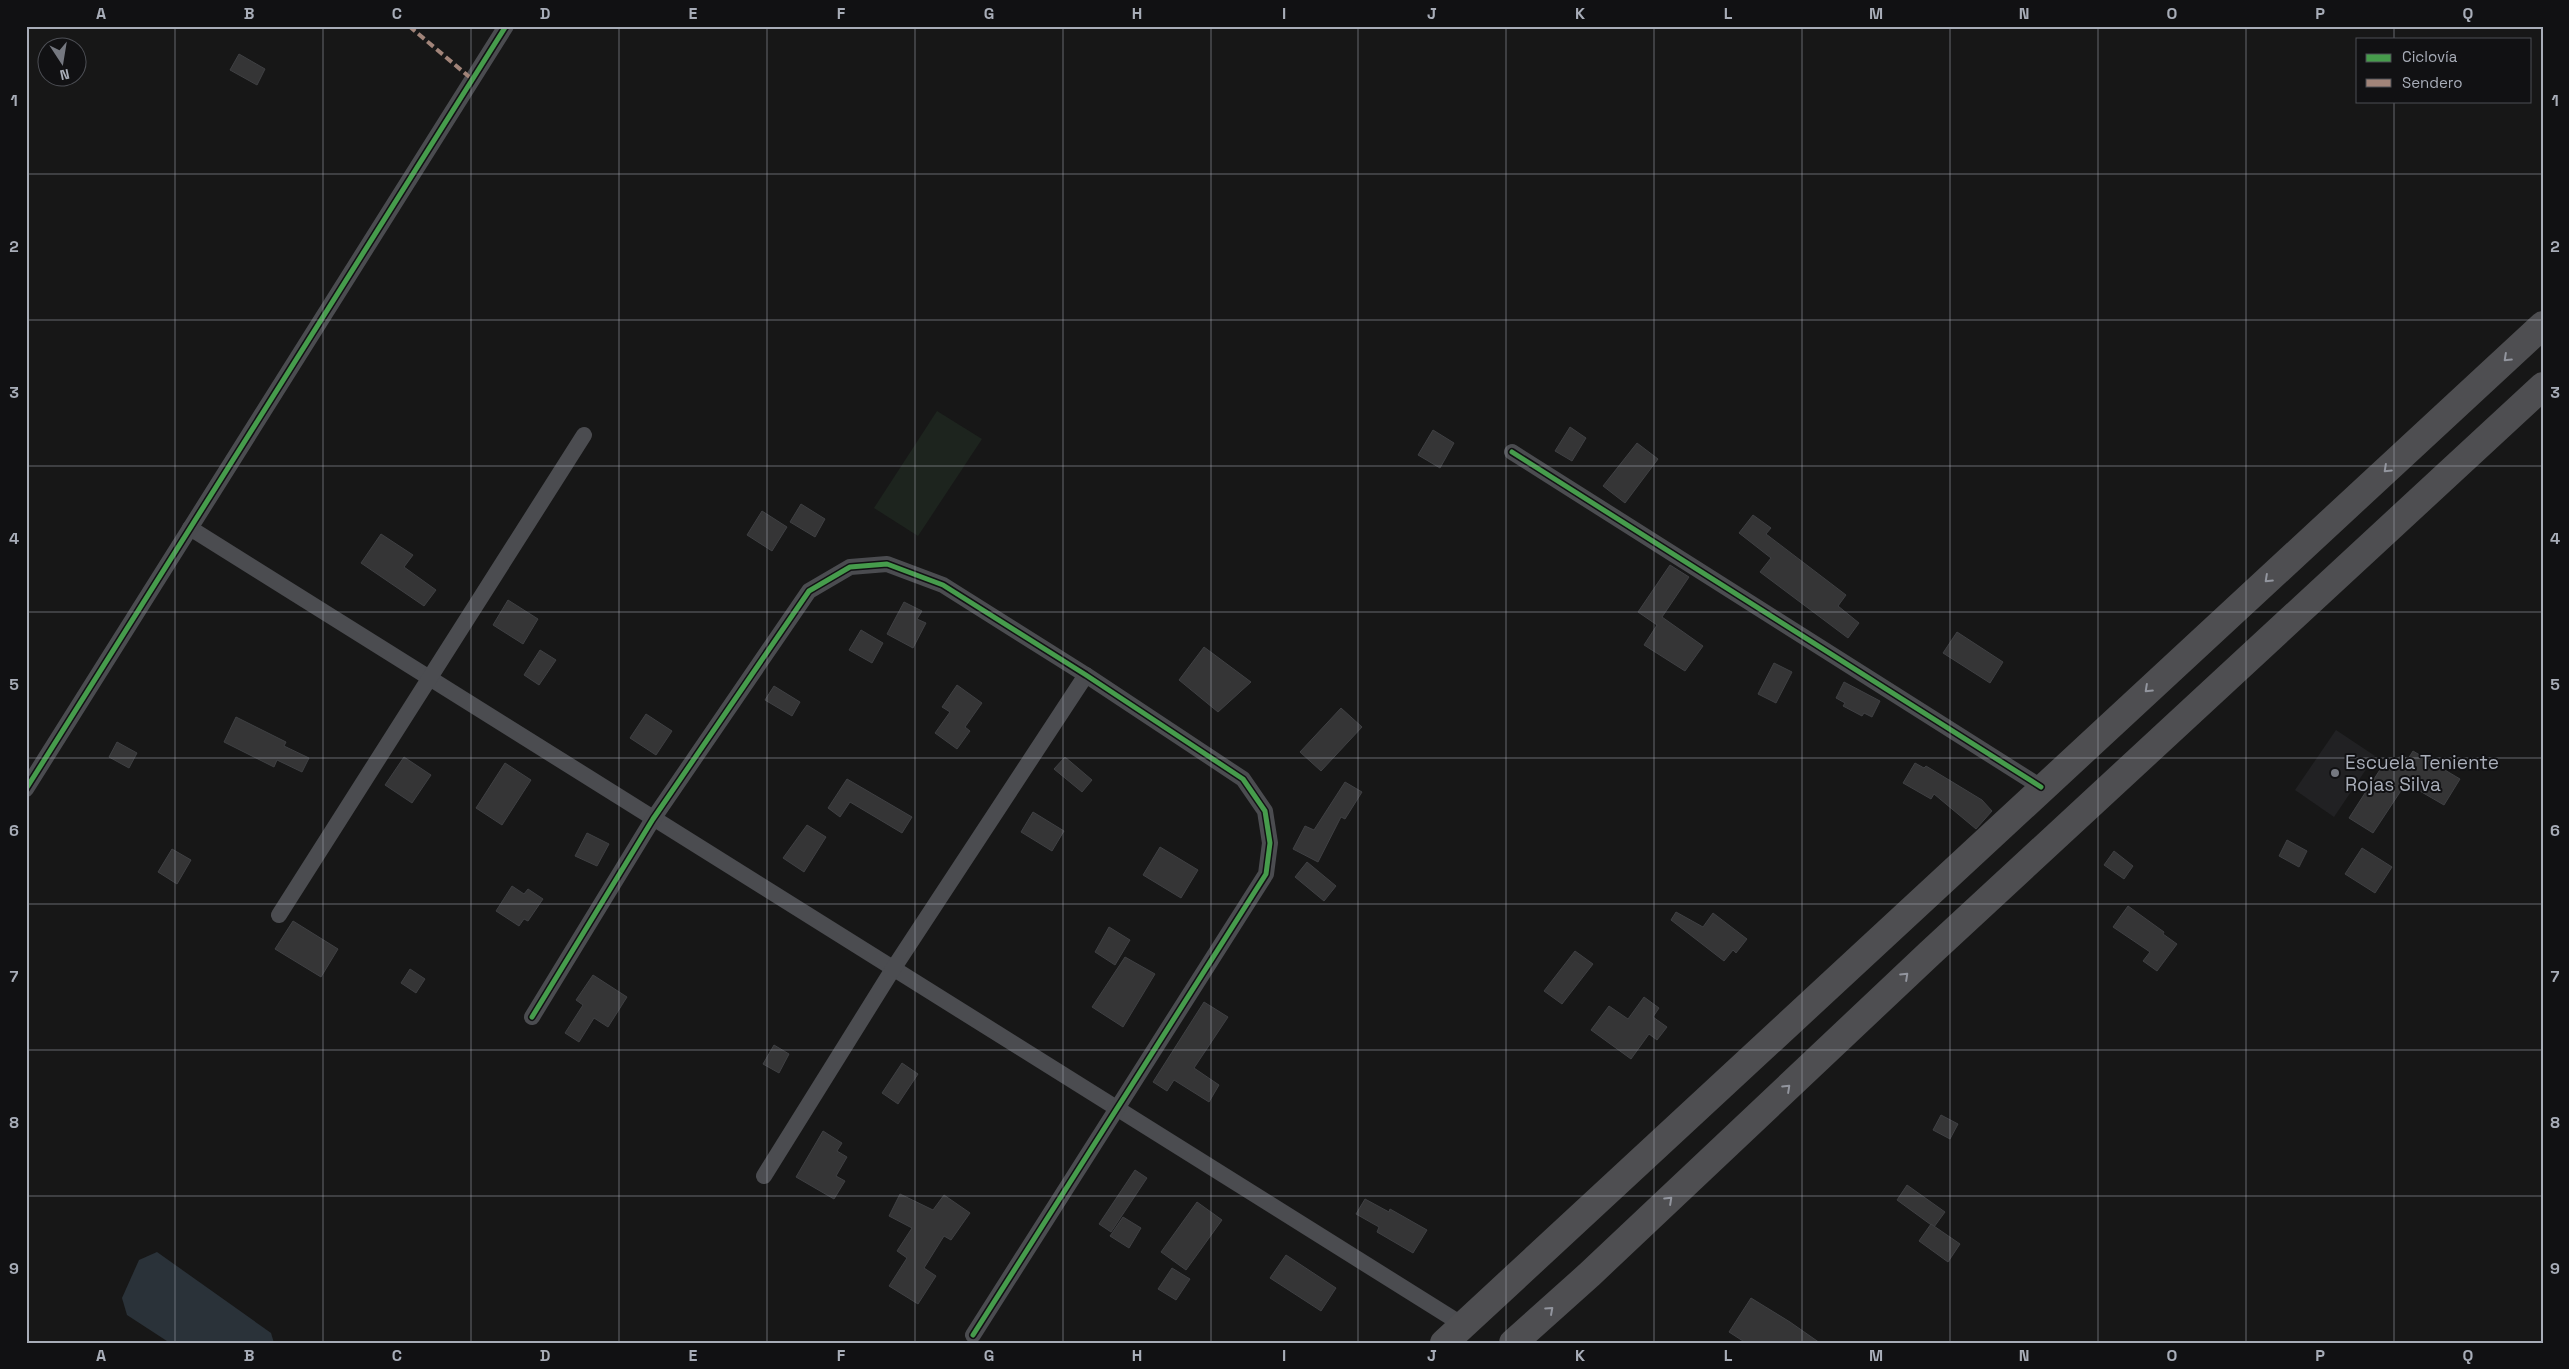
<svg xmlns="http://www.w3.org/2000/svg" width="2569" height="1369" font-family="'Space Grotesk',sans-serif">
<rect width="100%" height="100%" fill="#171717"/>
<path fill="#212123" d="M2336 730 2375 756 2334 817 2295 790Z"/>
<path fill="#1d241e" d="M937 411 982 439 918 536 874 508Z"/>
<path fill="#2a3239" d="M157 1252 271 1333 274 1343H170L127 1315 122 1298 139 1260Z"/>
<g fill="#353536" stroke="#3f4043">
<path d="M239 54 265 69 257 85 230 70Z"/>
<path d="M1570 427 1586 438 1572 461 1555 451Z"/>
<path d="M1433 430 1454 443 1440 468 1418 455Z"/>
<path d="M1637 443 1658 459 1625 503 1603 486Z"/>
<path d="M801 504 825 519 815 537 790 522Z"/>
<path d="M762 511 787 527 772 551 747 535Z"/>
<path d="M1753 515 1771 528 1766 534 1846 595 1838 606 1859 623 1848 638 1760 572 1771 558 1739 533Z"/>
<path d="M381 534 413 555 404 567 436 590 424 606 361 563Z"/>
<path d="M1670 565 1689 577 1662 617 1703 646 1685 671 1644 645 1657 625 1638 612Z"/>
<path d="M508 600 538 619 523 644 493 625Z"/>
<path d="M904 602 922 611 917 619 926 623 913 648 887 634Z"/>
<path d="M861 630 883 643 872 663 849 650Z"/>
<path d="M1957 632 2003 662 1990 683 1943 653Z"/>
<path d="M1204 647 1251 682 1218 712 1179 680Z"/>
<path d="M540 650 556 660 539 685 524 675Z"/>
<path d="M1774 663 1792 672 1776 703 1758 694Z"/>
<path d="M1844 682 1880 701 1872 717 1864 713 1862 716 1843 706 1845 703 1836 698Z"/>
<path d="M957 685 982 703 965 727 970 731 957 749 935 733 950 712 942 707Z"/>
<path d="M774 686 800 702 792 716 765 700Z"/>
<path d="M1341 708 1362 727 1321 771 1300 752Z"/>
<path d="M646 714 672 731 656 755 630 738Z"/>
<path d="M236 717 286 742 284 746 309 758 302 772 277 760 274 767 224 742Z"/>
<path d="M117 742 137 753 129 768 109 757Z"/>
<path d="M2413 751 2460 779 2444 805 2406 783 2373 833 2349 818 2383 765 2391 770 2401 755 2408 759Z"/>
<path d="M404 757 431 775 412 803 385 785Z"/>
<path d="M1065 757 1092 780 1082 792 1054 769Z"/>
<path d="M505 763 531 780 502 825 476 808Z"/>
<path d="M1915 763 1924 768 1926 766 1982 800 1992 811 1976 829 1934 794 1931 799 1903 783Z"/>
<path d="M847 779 912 817 902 833 850 802 840 817 828 808Z"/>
<path d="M1345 782 1362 792 1345 819 1341 817 1318 862 1293 849 1305 826 1314 830Z"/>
<path d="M1033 812 1064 831 1052 851 1021 832Z"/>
<path d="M807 825 826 837 804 872 783 858Z"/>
<path d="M587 833 609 844 597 866 575 856Z"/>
<path d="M2287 840 2307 851 2299 867 2279 856Z"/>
<path d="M1160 847 1198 870 1181 898 1143 875Z"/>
<path d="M2362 848 2392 867 2375 893 2345 874Z"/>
<path d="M172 849 191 860 177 884 158 872Z"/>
<path d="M2114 851 2133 866 2124 879 2104 865Z"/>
<path d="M1307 862 1336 886 1324 901 1295 877Z"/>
<path d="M512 886 524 894 528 889 543 899 528 921 524 919 519 926 496 911Z"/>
<path d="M2128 906 2164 932 2163 934 2177 944 2157 971 2143 961 2150 952 2113 927Z"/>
<path d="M1676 912 1703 927 1713 913 1747 939 1736 953 1733 950 1724 961 1671 920Z"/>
<path d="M293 921 338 949 321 977 275 949Z"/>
<path d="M1109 927 1130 940 1115 965 1095 952Z"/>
<path d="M1575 951 1593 964 1562 1004 1544 991Z"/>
<path d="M1125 957 1155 974 1123 1027 1092 1007Z"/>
<path d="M410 969 425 979 416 993 401 983Z"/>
<path d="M593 975 627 997 608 1027 594 1018 579 1042 565 1033 583 1005 576 1000Z"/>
<path d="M1644 997 1659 1008 1653 1017 1667 1027 1657 1040 1649 1034 1631 1059 1591 1030 1609 1006 1628 1019Z"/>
<path d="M1204 1002 1228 1017 1194 1068 1219 1085 1209 1102 1174 1080 1167 1091 1153 1082Z"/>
<path d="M774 1045 789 1054 779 1073 763 1064Z"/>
<path d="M902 1063 918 1074 898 1104 882 1093Z"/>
<path d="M1941 1115 1958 1124 1950 1139 1933 1130Z"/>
<path d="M823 1131 842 1143 837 1151 847 1157 836 1176 845 1181 834 1199 796 1177Z"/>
<path d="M1135 1170 1147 1178 1111 1232 1099 1224Z"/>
<path d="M1907 1185 1945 1212 1934 1227 1897 1200Z"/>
<path d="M900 1194 933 1210 944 1195 970 1213 951 1240 944 1236 924 1268 936 1276 918 1304 889 1286 907 1258 897 1251 912 1228 889 1216Z"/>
<path d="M1365 1199 1389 1212 1390 1209 1427 1230 1413 1253 1377 1232 1379 1227 1356 1214Z"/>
<path d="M1197 1202 1222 1220 1186 1270 1161 1252Z"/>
<path d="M1123 1217 1141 1228 1129 1248 1110 1236Z"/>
<path d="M1931 1224 1960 1244 1948 1262 1919 1241Z"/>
<path d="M1286 1255 1336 1288 1321 1311 1270 1278Z"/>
<path d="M1172 1268 1190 1279 1176 1300 1158 1289Z"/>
<path d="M1751 1298 1790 1322 1820 1343H1746L1729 1332Z"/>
</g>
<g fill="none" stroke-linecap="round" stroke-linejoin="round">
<g stroke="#4b4c50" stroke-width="16">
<path d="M1512 452 2041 787"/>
<path d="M190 528 1463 1325"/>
<path d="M26 789 506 26"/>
<path d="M279 915 584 435"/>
<path d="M532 1017 653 819 809 591 850 567 887 564 943 585 1086 675 1243 779 1265 811 1270 843 1266 874 973 1335"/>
<path d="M764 1176 893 969 1086 675"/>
</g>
<g stroke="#4e4e51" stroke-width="28">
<path d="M1444 1343 2543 325"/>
<path d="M1513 1343 1590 1274 1929 954 2543 386"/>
</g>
<path stroke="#a18479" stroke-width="4" stroke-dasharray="8 4" stroke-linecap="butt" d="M409 26 473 80"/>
<g stroke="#111113" stroke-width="8">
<g id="cycleway">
<path d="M1512 452 2041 787"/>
<path d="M26 789 506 26"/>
<path d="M532 1017 653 819 809 591 850 567 887 564 943 585 1086 675 1243 779 1265 811 1270 843 1266 874 973 1335"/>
</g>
</g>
<use href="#cycleway" stroke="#469c4c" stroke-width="5"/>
</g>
<defs><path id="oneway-chevron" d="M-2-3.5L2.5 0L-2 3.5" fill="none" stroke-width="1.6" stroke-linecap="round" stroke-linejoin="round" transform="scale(1.25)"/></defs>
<g stroke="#92959e">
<use href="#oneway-chevron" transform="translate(2507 358) rotate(137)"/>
<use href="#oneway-chevron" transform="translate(2387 469) rotate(137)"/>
<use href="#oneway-chevron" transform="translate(2268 579) rotate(137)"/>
<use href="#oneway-chevron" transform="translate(2148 689) rotate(137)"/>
<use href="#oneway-chevron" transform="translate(1905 976) rotate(-43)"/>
<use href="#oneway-chevron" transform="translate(1787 1088) rotate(-43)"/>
<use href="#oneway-chevron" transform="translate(1669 1200) rotate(-43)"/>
<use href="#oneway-chevron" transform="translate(1550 1310) rotate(-42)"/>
</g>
<path fill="none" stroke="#a8adb8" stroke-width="1" stroke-opacity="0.55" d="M175 26V1343M323 26V1343M471 26V1343M619 26V1343M767 26V1343M915 26V1343M1063 26V1343M1211 26V1343M1358 26V1343M1506 26V1343M1654 26V1343M1802 26V1343M1950 26V1343M2098 26V1343M2246 26V1343M2394 26V39M2394 101V1343M26 174H2543M26 320H2543M26 466H2543M26 612H2543M26 758H2543M26 904H2543M26 1050H2543M26 1196H2543"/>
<circle fill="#757880" stroke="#111113" stroke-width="2" cx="2335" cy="773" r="5"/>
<g text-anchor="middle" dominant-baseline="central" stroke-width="4" stroke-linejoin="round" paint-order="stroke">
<g font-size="19" fill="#a8adb8" stroke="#111113" text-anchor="start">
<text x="2345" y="762">Escuela Teniente<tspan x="2345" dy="22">Rojas Silva</tspan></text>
</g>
</g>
<rect width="2569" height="1369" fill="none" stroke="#111113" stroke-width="55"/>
<rect x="2356" y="38" width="175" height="65" fill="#111113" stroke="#4d4f55"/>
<rect x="2366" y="54" width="25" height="8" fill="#469c4c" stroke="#4d4f55"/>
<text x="2402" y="62" font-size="15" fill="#a8adb8">Ciclovía</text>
<rect x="2366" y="79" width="25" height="8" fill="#a18479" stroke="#4d4f55"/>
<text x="2402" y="88" font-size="15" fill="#a8adb8">Sendero</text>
<g transform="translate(62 62) rotate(168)"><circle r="24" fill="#111113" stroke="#4d4f55"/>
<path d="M0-4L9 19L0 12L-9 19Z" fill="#757880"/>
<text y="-8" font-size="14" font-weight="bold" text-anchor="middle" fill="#a8adb8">N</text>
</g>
<rect x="28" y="28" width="2514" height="1314" fill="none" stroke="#a8adb8" stroke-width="2"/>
<g font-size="16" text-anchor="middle" font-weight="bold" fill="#a8adb8">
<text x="101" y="19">A</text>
<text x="249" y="19">B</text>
<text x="397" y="19">C</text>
<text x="545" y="19">D</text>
<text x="693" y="19">E</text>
<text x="841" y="19">F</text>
<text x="989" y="19">G</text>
<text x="1137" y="19">H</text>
<text x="1284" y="19">I</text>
<text x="1432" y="19">J</text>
<text x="1580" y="19">K</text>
<text x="1728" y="19">L</text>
<text x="1876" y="19">M</text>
<text x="2024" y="19">N</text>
<text x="2172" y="19">O</text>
<text x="2320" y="19">P</text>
<text x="2468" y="19">Q</text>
<text x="14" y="106">1</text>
<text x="2555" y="106">1</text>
<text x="14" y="252">2</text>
<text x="2555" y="252">2</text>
<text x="14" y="398">3</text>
<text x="2555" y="398">3</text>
<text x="14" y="544">4</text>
<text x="2555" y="544">4</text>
<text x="14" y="690">5</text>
<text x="2555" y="690">5</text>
<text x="14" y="836">6</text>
<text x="2555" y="836">6</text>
<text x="14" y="982">7</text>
<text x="2555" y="982">7</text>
<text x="14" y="1128">8</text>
<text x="2555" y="1128">8</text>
<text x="14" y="1274">9</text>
<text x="2555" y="1274">9</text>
<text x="101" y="1361">A</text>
<text x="249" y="1361">B</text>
<text x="397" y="1361">C</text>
<text x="545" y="1361">D</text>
<text x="693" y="1361">E</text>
<text x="841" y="1361">F</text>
<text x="989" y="1361">G</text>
<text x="1137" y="1361">H</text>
<text x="1284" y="1361">I</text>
<text x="1432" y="1361">J</text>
<text x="1580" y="1361">K</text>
<text x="1728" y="1361">L</text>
<text x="1876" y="1361">M</text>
<text x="2024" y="1361">N</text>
<text x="2172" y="1361">O</text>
<text x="2320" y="1361">P</text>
<text x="2468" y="1361">Q</text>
</g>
</svg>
